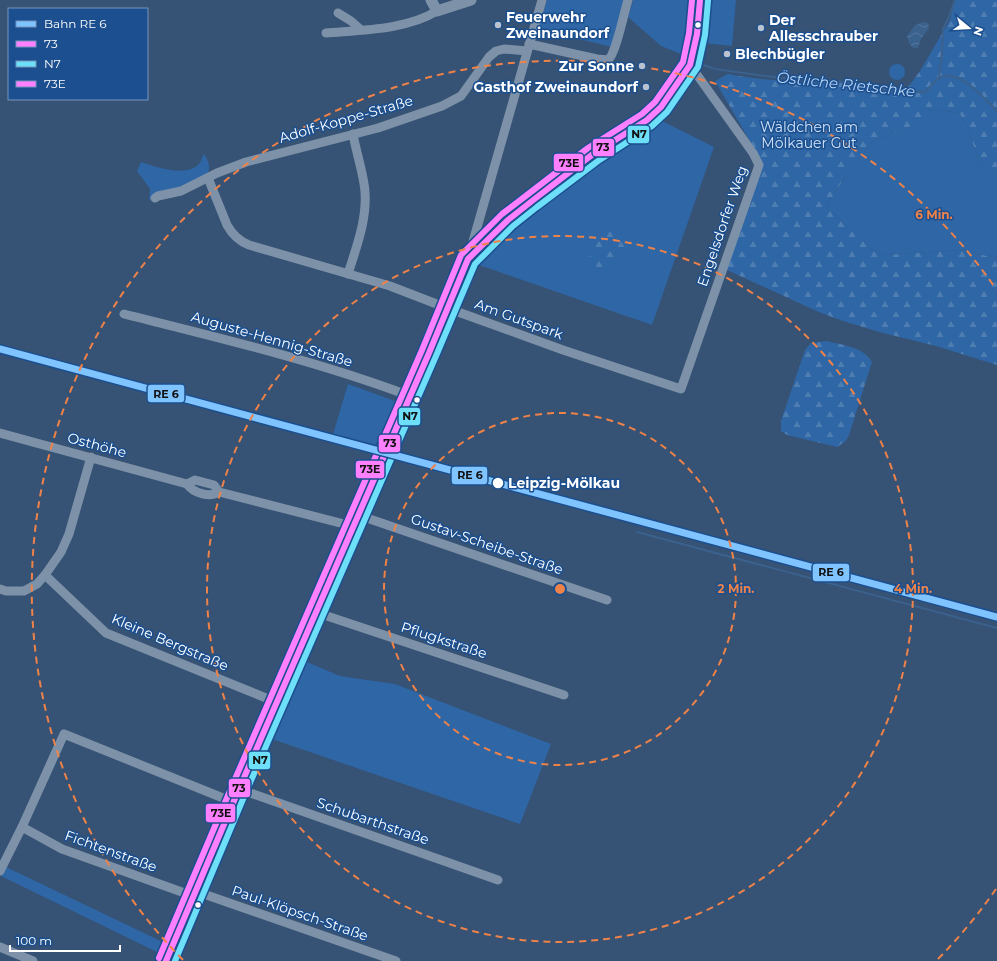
<svg xmlns="http://www.w3.org/2000/svg" width="997" height="961" font-family="Montserrat,sans-serif">
<defs>
<pattern id="forest-firs" width="22" height="20" patternUnits="userSpaceOnUse"><rect width="22" height="20" fill="#2f66a5"/><path d="M5 1l3.5 6h-7zM16 11l3.5 6h-7z" fill="#4e7db2"/></pattern>
<pattern id="water-waves" width="16" height="10" patternUnits="userSpaceOnUse"><rect width="16" height="10" fill="#3b618d"/><path d="M0 5q4-4 8 0t8 0" fill="none" stroke="#58799e"/></pattern>
</defs>
<rect width="100%" height="100%" fill="#365274"/>
<g fill="#2f66a5">
<path d="M547 0H626L612 47 538 29Z"/>
<path d="M633 0H693L692 27 686 56 661 46 628 17Z"/>
<path d="M710 0H736L732 46 704 43Z"/>
<circle cx="897" cy="72" r="8"/>
<path d="M944 110 960 114 967 127 980 164 997 175V258L959 250 884 255 872 249 826 207 846 175 873 141 913 126 926 111Z"/>
<path d="M660 120 714 147 652 325 479 265 474 261 479 253 594 155 652 121Z"/>
<path d="M204 154C208 161 211 165 208 173L175 189 156 194 149 201 150 189 137 171 141 162C156 167 184 177 198 165 201 163 202 157 204 154Z"/>
<path d="M348 384 395 401 380 446 333 434Z"/>
<path d="M300 659 340 676 395 684 551 744 520 824 269 738 274 731 272 722 293 674 298 676 304 663 300 661Z"/>
<path d="M6 867 167 944 163 955 1 876Z"/>
</g>
<g fill="url(#forest-firs)">
<path d="M955 0H997V175L980 164 967 127 960 114 944 110 927 111 913 126 873 141 846 175 826 207 872 249 884 255 959 250 997 258V365L936 346 879 332 843 321 821 313 725 269 762 162 715 81 728 74C768 82 811 82 853 83L857 82 906 90 920 71 950 20Z"/>
<path d="M610 227 621 232 627 241 623 255 615 270 600 269 588 261 596 240Z"/>
<path d="M827 341C842 345 864 347 872 362L849 435 846 441 837 447 787 435 781 431V421L805 350 811 343Z"/>
</g>
<path fill="url(#water-waves)" d="M923 22 928 23 929 28 921 39 918 48H913L909 43 907 36 915 25Z"/>
<g fill="none" stroke-linecap="round" stroke-linejoin="round">
<g stroke="#3b618d" stroke-width="2">
<path d="M701 64 715 69 781 78 848 82 895 92H925C930 88 935 79 941 77 960 69 985 99 997 111"/>
<path d="M939 77 942 54 943 29 948 19 955 0"/>
<path d="M637 532 997 628"/>
</g>
<g stroke="#7d92a8" stroke-width="9">
<path d="M338 13 351 21 360 29"/>
<path d="M326 33C361 30 406 30 437 11"/>
<path d="M529 44 597 59 608 60C616 54 624 12 628 0"/>
<path d="M208 178 227 225C232 234 239 241 249 245L390 286 447 308 563 350 681 389 759 165 753 153 690 65"/>
<path d="M155 198 158 196 181 191 217 173 246 162 378 128 442 106 461 96 489 57 496 51 504 49 527 51"/>
<path d="M468 259 542 0"/>
<path d="M348 274C356 248 367 220 365 192 364 175 356 152 353 134"/>
<path d="M124 314C220 338 317 361 410 396"/>
<path d="M0 433 187 484C193 493 210 498 219 492L352 526"/>
<path d="M187 484 195 480 214 485 219 492"/>
<path d="M358 515 607 600"/>
<path d="M45 575 106 633 276 702"/>
<path d="M0 589 6 591H24L37 584 45 575 61 552 69 534 91 457"/>
<path d="M315 612 564 695"/>
<path d="M239 789 498 880"/>
<path d="M22 827 62 849 193 896"/>
<path d="M0 871 22 827 64 734 233 802"/>
<path d="M195 891 396 961"/>
<path d="M0 947 33 961"/>
</g>
<g stroke="#7d92a8" stroke-width="11">
<path d="M431 0 437 11 471 0"/>
<path d="M166 961 239 789 429 353 468 259 508 220 532 201 593 154 647 120 661 107 690 65 697 34 700 0"/>
</g>
<g stroke="#1b4f8f" stroke-width="9">
<path id="bus-1" d="M166 961 239 789 429 353 468 259 508 220 532 201 593 154 647 120 661 107 690 65 697 34 700 0"/>
</g>
<g stroke="#1b4f8f" stroke-width="9">
<path id="bus-2" d="M175 961 246 792 436 356 475 264 513 226 537 207 598 161 652 126 667 112 698 67 705 35 708 1"/>
</g>
<g stroke="#1b4f8f" stroke-width="9">
<path id="bus-3" d="M159 958 232 786 422 350 461 255 502 214 527 195 588 148 642 114 655 102 683 62 689 33 692 0"/>
</g>
<use href="#bus-1" stroke="#ff80ff" stroke-width="6"/>
<use href="#bus-2" stroke="#6ddff8" stroke-width="6"/>
<use href="#bus-3" stroke="#ff80ff" stroke-width="6"/>
<g stroke="#1b4f8f" stroke-width="10">
<path id="rail-1" d="M0 349 997 617"/>
</g>
<use href="#rail-1" stroke="#80c4ff" stroke-width="7"/>
</g>
<g fill="none" stroke="#ee8249" stroke-width="2" stroke-dasharray="7 5">
<circle cx="560" cy="589" r="176"/>
<circle cx="560" cy="589" r="353"/>
<path d="M996 889A529 529 0 0 1 937 960M183 960A529 529 0 1 1 996 289"/>
</g>
<g fill="#b9c2ce" stroke="#1b4f8f" stroke-width="1.5">
<circle cx="498" cy="25" r="4"/>
<circle cx="761" cy="28" r="4"/>
<circle cx="727" cy="54" r="4"/>
<circle cx="642" cy="66" r="4"/>
<circle cx="646" cy="87" r="4"/>
</g>
<g fill="#fff" stroke="#1b4f8f" stroke-width="1.5">
<circle cx="698" cy="25" r="3.5"/>
<circle cx="417" cy="400" r="3.5"/>
<circle cx="498" cy="483" r="6"/>
<circle cx="198" cy="905" r="3.5"/>
</g>
<g text-anchor="middle" dominant-baseline="central" stroke-width="3" stroke-linejoin="round" paint-order="stroke">
<g font-size="14" font-weight="bold" fill="#fff" stroke="#1b4f8f" text-anchor="start">
<text x="506" y="17">Feuerwehr<tspan x="506" dy="16">Zweinaundorf</tspan></text>
<text x="769" y="20">Der<tspan x="769" dy="16">Allesschrauber</tspan></text>
<text x="735" y="54">Blechbügler</text>
<text x="634" y="66" text-anchor="end">Zur Sonne</text>
<text x="638" y="87" text-anchor="end">Gasthof Zweinaundorf</text>
</g>
<g font-size="14" fill="#fff" stroke="#1b4f8f">
<text transform="translate(346 119) rotate(-16)">Adolf-Koppe-Straße</text>
<text transform="translate(722 226) rotate(-71)">Engelsdorfer Weg</text>
<text transform="translate(519 319) rotate(20)">Am Gutspark</text>
<text transform="translate(272 339) rotate(16)">Auguste-Hennig-Straße</text>
<text transform="translate(97 445) rotate(15)">Osthöhe</text>
<text transform="translate(487 544) rotate(19)">Gustav-Scheibe-Straße</text>
<text transform="translate(444 640) rotate(18)">Pflugkstraße</text>
<text transform="translate(170 642) rotate(23)">Kleine Bergstraße</text>
<text transform="translate(373 821) rotate(19)">Schubarthstraße</text>
<text transform="translate(111 851) rotate(20)">Fichtenstraße</text>
<text transform="translate(300 913) rotate(19)">Paul-Klöpsch-Straße</text>
</g>
<g font-size="14" fill="#cfe3fa" stroke="#1b4f8f">
<text x="809" y="127">Wäldchen am<tspan x="809" dy="16">Mölkauer Gut</tspan></text>
</g>
<g font-size="14" font-weight="bold" fill="#fff" stroke="#1b4f8f" text-anchor="start">
<text x="508" y="483">Leipzig-Mölkau</text>
</g>
<g font-size="15" font-style="italic" fill="#b5d3f5" stroke="#1b4f8f">
<text transform="translate(846 84) rotate(6)">Östliche Rietschke</text>
</g>
</g>
<circle cx="560" cy="589" r="6" fill="#ee8249" stroke="#1b4f8f" stroke-width="2"/>
<g font-size="12" text-anchor="middle" font-weight="bold" fill="#ee8249" stroke="#1b4f8f" stroke-width="3" stroke-linejoin="round" paint-order="stroke">
<text x="934" y="219">6 Min.</text>
<text x="736" y="593">2 Min.</text>
<text x="913" y="593">4 Min.</text>
</g>
<g stroke="#1b4f8f" stroke-width="1.5">
<rect x="627" y="125" width="23" height="19" rx="4" fill="#6ddff8"/>
<rect x="592" y="138" width="23" height="19" rx="4" fill="#ff80ff"/>
<rect x="553" y="153" width="31" height="19" rx="4" fill="#ff80ff"/>
<rect x="147" y="384" width="38" height="19" rx="4" fill="#80c4ff"/>
<rect x="398" y="407" width="23" height="19" rx="4" fill="#6ddff8"/>
<rect x="378" y="434" width="23" height="19" rx="4" fill="#ff80ff"/>
<rect x="355" y="460" width="30" height="19" rx="4" fill="#ff80ff"/>
<rect x="451" y="466" width="37" height="19" rx="4" fill="#80c4ff"/>
<rect x="812" y="563" width="38" height="19" rx="4" fill="#80c4ff"/>
<rect x="248" y="751" width="23" height="19" rx="4" fill="#6ddff8"/>
<rect x="228" y="778" width="23" height="20" rx="4" fill="#ff80ff"/>
<rect x="205" y="803" width="31" height="20" rx="4" fill="#ff80ff"/>
</g>
<g font-size="11" text-anchor="middle" font-weight="bold" fill="#111">
<text x="639" y="138">N7</text>
<text x="603" y="151">73</text>
<text x="569" y="167">73E</text>
<text x="166" y="398">RE 6</text>
<text x="410" y="420">N7</text>
<text x="390" y="447">73</text>
<text x="370" y="473">73E</text>
<text x="470" y="479">RE 6</text>
<text x="831" y="576">RE 6</text>
<text x="260" y="764">N7</text>
<text x="239" y="792">73</text>
<text x="221" y="817">73E</text>
</g>
<rect x="8" y="8" width="140" height="92" fill="#1b4f8f" stroke="#7695bc"/>
<rect x="16" y="21" width="20" height="6" fill="#80c4ff" stroke="#7695bc"/>
<text x="44" y="28" font-size="12" fill="#ffffff">Bahn RE 6</text>
<rect x="16" y="41" width="20" height="6" fill="#ff80ff" stroke="#7695bc"/>
<text x="44" y="48" font-size="12" fill="#ffffff">73</text>
<rect x="16" y="61" width="20" height="6" fill="#6ddff8" stroke="#7695bc"/>
<text x="44" y="68" font-size="12" fill="#ffffff">N7</text>
<rect x="16" y="81" width="20" height="6" fill="#ff80ff" stroke="#7695bc"/>
<text x="44" y="88" font-size="12" fill="#ffffff">73E</text>
<g transform="translate(969 28) rotate(108)" stroke="#1b4f8f" stroke-width="3" paint-order="stroke">
<path d="M0-3L7 15L0 10L-7 15Z" fill="#ffffff"/>
<text y="-6" font-size="11" font-weight="bold" text-anchor="middle" fill="#ffffff">N</text>
</g>
<path d="M10 945v6h110v-6" fill="none" stroke="#ffffff" stroke-width="2"/>
<text x="16" y="945" font-size="12" fill="#ffffff" stroke="#1b4f8f" stroke-width="3" paint-order="stroke">100 m</text>
</svg>
